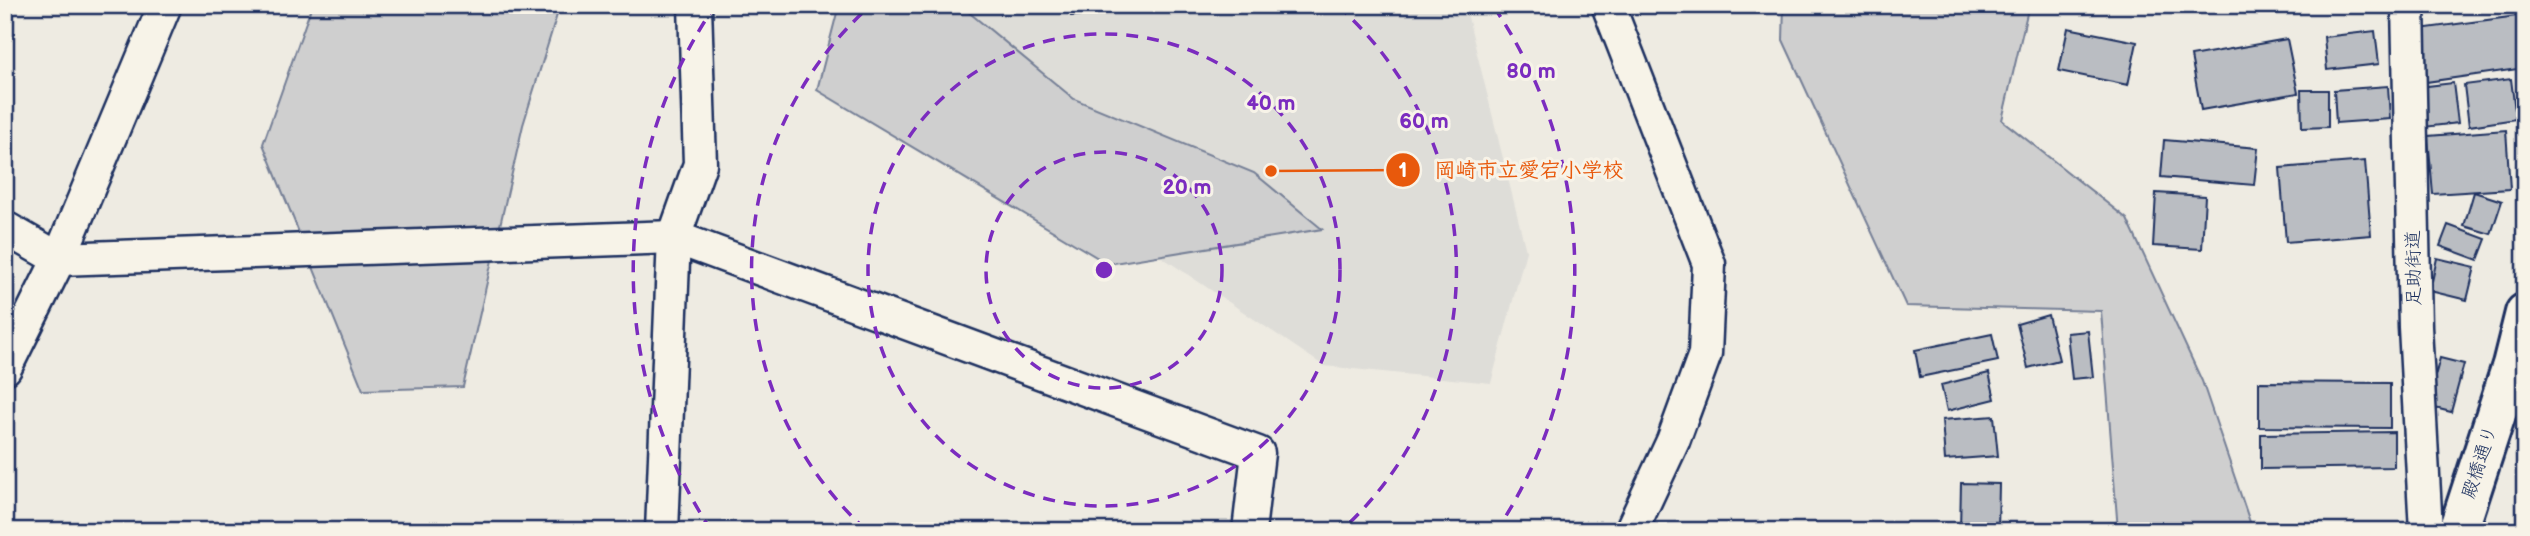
<svg xmlns="http://www.w3.org/2000/svg" width="2530" height="536" font-family="'Balsamiq Sans','Klee One',sans-serif">
<rect width="100%" height="100%" fill="#eeebe2"/>
<filter id="ink" filterUnits="userSpaceOnUse"><feTurbulence type="fractalNoise" baseFrequency=".0143" numOctaves="2"/><feDisplacementMap in="SourceGraphic" scale="14" xChannelSelector="R" yChannelSelector="G"/><feConvolveMatrix kernelMatrix="1 2 1 2 8 2 1 2 1" color-interpolation-filters="sRGB"/></filter>
<g filter="url(#ink)">
<path fill="#deddd8" d="M910 5H1465L1526 251 1491 383 1324 366 916 92Z"/>
<g fill="#cfcfcf" stroke="#757f96" stroke-width="2">
<path d="M312 5H560L523 125 463 387 363 390 263 144Z"/>
<path d="M839 5H960L1074 99 1254 173 1322 229 1108 264 817 90Z"/>
<path d="M1784 5H2029L2002 120 2127 219 2202 381 2253 531H2118L2101 311 1906 306 1783 40Z"/>
</g>
<g fill="#babdc2" stroke="#1b2f5e" stroke-width="2">
<path d="M1070 5H1108L1109 13 1071 16Z"/>
<path d="M1275 5H1312V13L1275 12Z"/>
<path d="M2525 15V68L2426 82 2419 29Z"/>
<path d="M2068 28 2137 42 2128 85 2059 71Z"/>
<path d="M2375 31 2379 64 2327 70 2324 37Z"/>
<path d="M2287 39 2298 93 2201 110 2191 56Z"/>
<path d="M2511 79 2516 119 2469 126 2464 85Z"/>
<path d="M2453 83 2458 123 2424 127 2419 87Z"/>
<path d="M2388 86 2390 119 2336 123 2334 90Z"/>
<path d="M2301 90H2328V127L2302 128Z"/>
<path d="M2506 130 2510 189 2433 194 2428 136Z"/>
<path d="M2164 140 2258 148 2254 185 2161 177Z"/>
<path d="M2365 161 2371 235 2286 242 2280 168Z"/>
<path d="M2474 192 2502 201 2491 234 2464 226Z"/>
<path d="M2156 193 2205 196 2202 249 2153 246Z"/>
<path d="M2448 225 2486 239 2478 260 2440 246Z"/>
<path d="M2437 258 2475 267 2467 300 2430 291Z"/>
<path d="M2048 315 2059 360 2028 368 2017 324Z"/>
<path d="M2088 331 2093 377 2072 379 2067 333Z"/>
<path d="M1992 334 1998 361 1920 377 1915 350Z"/>
<path d="M2440 358 2464 364 2451 412 2427 406Z"/>
<path d="M1989 373 1995 399 1947 411 1941 385Z"/>
<path d="M2259 382 2390 383V428L2259 427Z"/>
<path d="M1994 416 1998 456 1945 460 1942 420Z"/>
<path d="M2394 432V467L2261 469V434Z"/>
<path d="M1961 483 1999 484 1998 531H1960Z"/>
</g>
<g fill="none" stroke-linecap="round" stroke-linejoin="round">
<g stroke="#1b2f5e" stroke-width="37">
<g id="street">
<path d="M1608 5 1709 264 1705 354 1673 441 1631 531"/>
<path d="M2408 5 2415 327 2426 531"/>
<path d="M5 228 59 259 674 237 1258 453 1249 531"/>
<path d="M5 368 59 259 165 5"/>
<path d="M662 531 674 237 700 164 695 5"/>
</g>
</g>
<g stroke="#1b2f5e" stroke-width="44">
<path id="primary" d="M2458 531 2512 365 2525 313"/>
</g>
<use href="#street" stroke="#f7f3e8" stroke-width="32"/>
<use href="#primary" stroke="#f7f3e8" stroke-width="38"/>
</g>
</g>
<g fill="none" stroke="#7b2cbf" stroke-width="3.5" stroke-dasharray="12 9">
<circle cx="1104" cy="270" r="118"/>
<circle cx="1104" cy="270" r="236"/>
<path d="M866 530A353 353 0 0 1 870 6M1338 6A353 353 0 0 1 1342 530"/>
<path d="M711 530A471 471 0 0 1 714 7M1494 7A471 471 0 0 1 1497 530"/>
</g>
<g text-anchor="middle" dominant-baseline="central" stroke-width="6" stroke-linejoin="round" paint-order="stroke">
<g font-size="19" fill="#1b2f5e" stroke="#f7f3e8">
<text transform="translate(2414 268) rotate(-91)">足助街道</text>
<text transform="translate(2480 462) rotate(-72)">殿橋通り</text>
</g>
</g>
<circle cx="1104" cy="270" r="10" fill="#7b2cbf" stroke="#f7f3e8" stroke-width="3.5"/>
<g font-size="21" text-anchor="middle" font-weight="bold" fill="#7b2cbf" stroke="#f7f3e8" stroke-width="6" stroke-linejoin="round" paint-order="stroke">
<text x="1531" y="78">80 m</text>
<text x="1271" y="110">40 m</text>
<text x="1424" y="128">60 m</text>
<text x="1187" y="194">20 m</text>
</g>
<path fill="none" stroke="#e8590c" stroke-width="2.5" d="M1271 171L1403 170"/>
<g fill="#e8590c" stroke="#f7f3e8" stroke-width="2.5">
<circle cx="1271" cy="171" r="7"/>
<circle cx="1403" cy="170" r="18"/>
</g>
<g font-size="21" text-anchor="middle" font-weight="bold" fill="#fff">
<text x="1403" y="177">1</text>
</g>
<g font-size="21" text-anchor="middle" font-weight="bold" fill="#e8590c" stroke="#f7f3e8" stroke-width="6" stroke-linejoin="round" paint-order="stroke">
<text x="1529" y="177">岡崎市立愛宕小学校</text>
</g>
<rect width="2530" height="536" fill="none" stroke="#f7f3e8" stroke-width="28"/>
<rect x="14" y="14" width="2502" height="508" fill="none" stroke="#1b2f5e" stroke-width="2.5" filter="url(#ink)"/>
</svg>
